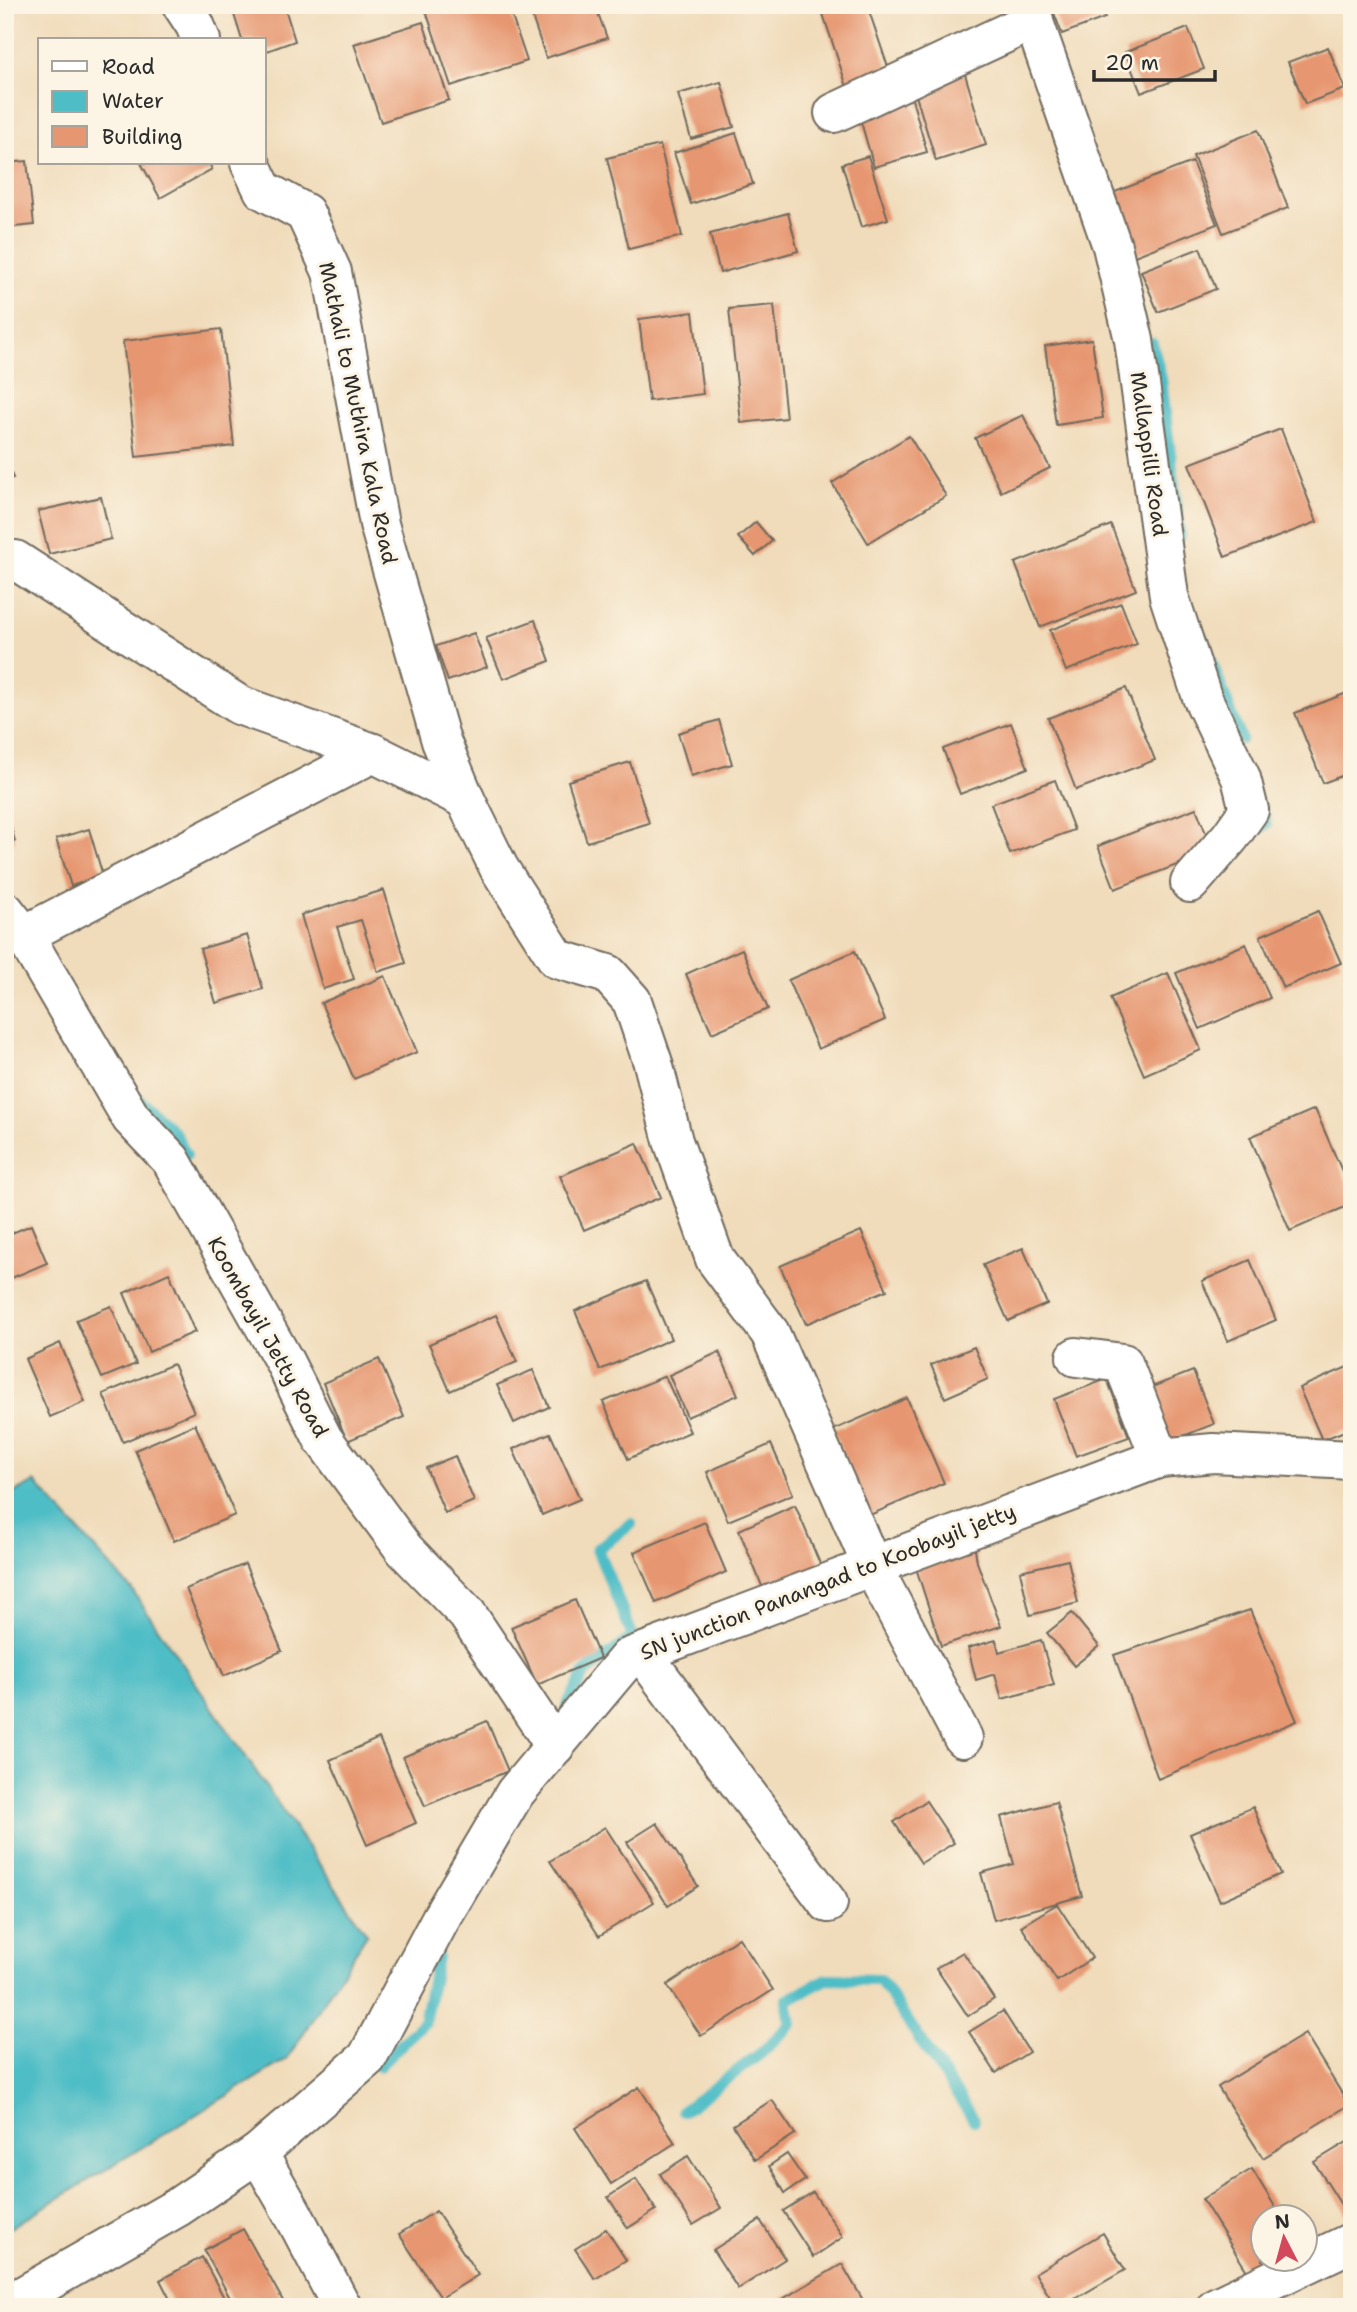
<svg xmlns="http://www.w3.org/2000/svg" width="1357" height="2312" font-family="'Shantell Sans',sans-serif">
<rect width="100%" height="100%" fill="#fcf5e5"/>
<filter id="ink" filterUnits="userSpaceOnUse"><feTurbulence type="fractalNoise" baseFrequency=".0143" numOctaves="2"/><feDisplacementMap in="SourceGraphic" scale="14" xChannelSelector="R" yChannelSelector="G"/><feConvolveMatrix kernelMatrix="1 2 1 2 8 2 1 2 1" color-interpolation-filters="sRGB"/></filter>
<filter id="wash" filterUnits="userSpaceOnUse"><feTurbulence type="fractalNoise" baseFrequency=".00686" numOctaves="4" result="noise"/><feDisplacementMap in="SourceGraphic" scale="28" xChannelSelector="R" yChannelSelector="G"/><feGaussianBlur stdDeviation="1.57" result="paint"/><feColorMatrix in="noise" values="0 0 0 0 0 0 0 0 0 0 0 0 0 0 0 0 0 1.4 0 .05"/><feComposite in="paint" operator="in"/></filter>
<g filter="url(#wash)">
<rect width="100%" height="100%" fill="#f0dbba"/>
<path fill="#4fbdc6" stroke="#3d7478" stroke-width="2" d="M35 1482 132 1590 367 1934 287 2059 5 2231V1497Z"/>
<g fill="none" stroke-linecap="round" stroke-linejoin="round">
<g stroke="#4fbdc6" stroke-width="12">
<path d="M1152 343 1161 379 1180 536"/>
<path d="M1201 635 1241 739"/>
<path d="M1245 840 1266 824 1261 807"/>
<path d="M137 1098 174 1132 186 1155"/>
<path d="M567 1706 585 1673 633 1637 597 1549 631 1524"/>
<path d="M379 2066 424 2022 437 1957"/>
<path d="M683 2111 760 2054 791 2024 787 2000 827 1979 880 1980 974 2120"/>
</g>
</g>
<g id="blocks">
<g fill="#e69670">
<path d="M231 5H284L295 41 264 52V40H242Z"/>
<path d="M424 5H508L527 61 451 86Z"/>
<path d="M528 5H595L607 38 546 58Z"/>
<path d="M830 5H867L893 82 850 96 821 8Z"/>
<path d="M1051 5H1100L1105 18 1062 34Z"/>
<path d="M1184 5H1202L1186 12Z"/>
<path d="M423 22 449 100 381 122 354 44Z"/>
<path d="M1188 28 1204 69 1141 93 1125 52Z"/>
<path d="M1328 47 1345 89 1305 104 1288 62Z"/>
<path d="M965 74 986 145 936 161 914 89Z"/>
<path d="M721 82 734 127 691 139 678 94Z"/>
<path d="M910 92 927 152 874 167 857 108Z"/>
<path d="M1258 130 1288 208 1223 233 1193 156Z"/>
<path d="M736 133 753 184 691 204 674 153Z"/>
<path d="M660 145 682 236 629 249 607 158Z"/>
<path d="M868 156 888 219 861 227 842 164Z"/>
<path d="M27 161 34 225 5 228V163Z"/>
<path d="M1192 162 1217 224 1127 259 1102 197Z"/>
<path d="M141 163H209L212 169 160 198Z"/>
<path d="M788 213 798 251 720 273 710 234Z"/>
<path d="M1200 248 1216 289 1158 312 1141 271Z"/>
<path d="M774 305 786 418 741 423 729 309Z"/>
<path d="M693 312 703 394 649 401 639 319Z"/>
<path d="M221 329 234 446 136 457 123 341Z"/>
<path d="M1092 339 1103 418 1056 425 1045 346Z"/>
<path d="M1023 415 1050 468 1001 492 975 438Z"/>
<path d="M1281 429 1317 522 1225 557 1189 464Z"/>
<path d="M909 436 946 496 868 543 832 483Z"/>
<path d="M5 456 13 478 5 480Z"/>
<path d="M101 497 111 539 49 554 38 511Z"/>
<path d="M756 522 772 541 755 556 738 537Z"/>
<path d="M1111 525 1136 590 1040 627 1015 563Z"/>
<path d="M1121 603 1137 644 1066 671 1050 630Z"/>
<path d="M535 620 550 661 503 679 486 638Z"/>
<path d="M474 633 487 667 448 681 436 646Z"/>
<path d="M1126 688 1155 760 1076 790 1048 718Z"/>
<path d="M1352 691V772L1323 783 1295 713Z"/>
<path d="M719 720 732 764 691 776 678 733Z"/>
<path d="M1011 723 1028 768 960 794 943 749Z"/>
<path d="M630 762 649 823 587 842 568 781Z"/>
<path d="M1055 780 1074 830 1010 854 991 804Z"/>
<path d="M1196 808 1213 851 1115 889 1098 846Z"/>
<path d="M6 810 15 841 5 844V811Z"/>
<path d="M89 829 103 876 71 886 56 839Z"/>
<path d="M384 890 406 963 378 972 361 920 337 927 354 979 323 989 301 915Z"/>
<path d="M1318 911 1341 963 1283 988 1260 936Z"/>
<path d="M247 935 263 989 216 1003 200 949Z"/>
<path d="M1246 944 1270 998 1200 1029 1176 973Z"/>
<path d="M742 949 768 1009 712 1033 686 974Z"/>
<path d="M855 951 885 1020 818 1049 788 980Z"/>
<path d="M1168 973 1201 1050 1144 1075 1110 998Z"/>
<path d="M385 976 417 1052 354 1079 321 1003Z"/>
<path d="M1315 1109 1352 1194V1204L1290 1231 1250 1137Z"/>
<path d="M637 1143 661 1197 584 1230 560 1176Z"/>
<path d="M31 1225 47 1263 7 1280 5 1275V1236Z"/>
<path d="M861 1231 887 1290 806 1324 780 1266Z"/>
<path d="M1023 1248 1047 1304 1008 1321 983 1265Z"/>
<path d="M1250 1260 1276 1320 1228 1341 1202 1281Z"/>
<path d="M169 1273 195 1332 149 1352 124 1293Z"/>
<path d="M646 1281 671 1339 600 1370 575 1311Z"/>
<path d="M111 1306 136 1364 102 1378 76 1320Z"/>
<path d="M496 1315 517 1362 450 1391 429 1344Z"/>
<path d="M60 1343 85 1402 50 1417 25 1359Z"/>
<path d="M974 1347 988 1379 945 1398 931 1365Z"/>
<path d="M719 1352 738 1395 687 1417 669 1375Z"/>
<path d="M379 1359 404 1417 347 1441 323 1383Z"/>
<path d="M173 1364 194 1412 123 1442 103 1394Z"/>
<path d="M1352 1365V1428L1322 1440 1299 1388Z"/>
<path d="M533 1370 549 1407 514 1423 497 1385Z"/>
<path d="M1193 1371 1214 1424 1160 1445 1139 1392Z"/>
<path d="M665 1376 690 1432 628 1459 603 1402Z"/>
<path d="M1107 1379 1129 1437 1076 1456 1054 1399Z"/>
<path d="M907 1398 944 1483 870 1515 833 1430Z"/>
<path d="M195 1424 235 1515 174 1541 135 1450Z"/>
<path d="M550 1433 580 1499 542 1515 513 1449Z"/>
<path d="M771 1444 793 1494 728 1521 707 1472Z"/>
<path d="M455 1456 474 1501 445 1513 426 1468Z"/>
<path d="M795 1505 821 1566 764 1591 739 1530Z"/>
<path d="M705 1522 726 1572 656 1603 634 1552Z"/>
<path d="M975 1549 977 1562 1001 1626 941 1646 916 1568Z"/>
<path d="M1068 1560 1078 1603 1030 1615 1020 1571Z"/>
<path d="M245 1564 282 1651 224 1676 186 1589Z"/>
<path d="M575 1600 600 1658 537 1685 511 1627Z"/>
<path d="M1250 1610 1297 1721 1158 1779 1114 1655Z"/>
<path d="M1072 1613 1099 1646 1074 1666 1047 1633Z"/>
<path d="M996 1640 999 1652 1041 1640 1054 1685 1002 1699 995 1674 976 1680 968 1648Z"/>
<path d="M487 1721 508 1771 425 1806 403 1757Z"/>
<path d="M379 1738 416 1823 367 1845 330 1760Z"/>
<path d="M926 1801 954 1843 921 1863 894 1822Z"/>
<path d="M1056 1802 1082 1896 994 1920 981 1873 1014 1864 1001 1817Z"/>
<path d="M1253 1807 1281 1874 1220 1901 1190 1834Z"/>
<path d="M657 1823 698 1886 668 1906 627 1842Z"/>
<path d="M605 1827 654 1902 599 1936 550 1861Z"/>
<path d="M1057 1904 1092 1958 1057 1981 1021 1926Z"/>
<path d="M739 1938 773 1990 701 2036 667 1985Z"/>
<path d="M963 1952 994 1999 968 2016 936 1968Z"/>
<path d="M1003 2011 1029 2052 996 2073 969 2032Z"/>
<path d="M1305 2034 1349 2105 1263 2158 1218 2087Z"/>
<path d="M639 2087 675 2143 611 2184 575 2128Z"/>
<path d="M772 2100 795 2134 755 2160 733 2125Z"/>
<path d="M1352 2139V2222L1314 2162Z"/>
<path d="M787 2154 805 2180 785 2193 769 2166Z"/>
<path d="M688 2156 721 2208 693 2225 660 2174Z"/>
<path d="M1252 2169 1282 2218H1262V2260H1277L1250 2276 1202 2199Z"/>
<path d="M636 2179 656 2210 628 2228 608 2197Z"/>
<path d="M813 2192 843 2237 813 2257 783 2211Z"/>
<path d="M436 2211 478 2275 441 2298 399 2234Z"/>
<path d="M760 2220 785 2259 738 2289 713 2250Z"/>
<path d="M243 2229 283 2301 273 2307H235L204 2250Z"/>
<path d="M606 2229 626 2260 595 2279 575 2249Z"/>
<path d="M1103 2233 1125 2270 1061 2307H1056L1035 2273Z"/>
<path d="M202 2257 229 2307H174L160 2280Z"/>
<path d="M842 2264 867 2307H769Z"/>
</g>
</g>
</g>
<g filter="url(#ink)">
<use href="#blocks" fill-opacity="0" stroke="#70695d" stroke-width="2"/>
<g fill="none" stroke-linecap="round" stroke-linejoin="round">
<g stroke="#70695d" stroke-width="42">
<g id="minor">
<path d="M182 5 195 25 201 40"/>
<path d="M1028 5 1112 246 1134 340 1169 596 1202 697 1241 778 1249 810 1230 837 1190 883"/>
<path d="M834 113 1034 20"/>
<path d="M250 163 263 190 305 213 332 272 379 524 441 741 465 799 499 868 557 959 608 974 632 1001 653 1063 673 1141 715 1259 770 1333 872 1566 963 1738"/>
<path d="M15 560 239 705 373 753"/>
<path d="M5 911 24 935 131 1118 171 1160 284 1361 323 1439 404 1549 467 1614 555 1746"/>
<path d="M24 935 373 753 465 799"/>
<path d="M1076 1357 1123 1363 1160 1458"/>
<path d="M642 1653 828 1903"/>
<path d="M258 2153 293 2214 342 2307"/>
<path d="M5 2306 178 2207 258 2153 367 2058 440 1920 515 1793 628 1658 1160 1458 1213 1453 1352 1460"/>
<path d="M1216 2307 1352 2242"/>
</g>
</g>
<use href="#minor" stroke="#fff" stroke-width="38"/>
</g>
</g>
<g text-anchor="middle" dominant-baseline="central" stroke-width="6" stroke-linejoin="round" paint-order="stroke">
<g font-size="21" fill="#2b2b2b" stroke="#fcf5e5">
<text transform="translate(358 413) rotate(78)">Mathali to Muthira Kala Road</text>
<text transform="translate(1149 454) rotate(82)">Mallappilli Road</text>
<text transform="translate(268 1337) rotate(61)">Koombayil Jetty Road</text>
<text transform="translate(828 1582) rotate(-21)">SN junction Panangad to Koobayil jetty</text>
</g>
</g>
<rect width="1357" height="2312" fill="none" stroke="#fcf5e5" stroke-width="28"/>
<rect x="38" y="38" width="228" height="126" fill="#fcf5e5" stroke="#a8a49b" stroke-width="2"/>
<rect x="52" y="61" width="35" height="10" fill="#ffffff" stroke="#a8a49b" stroke-width="2"/>
<text x="102" y="74" font-size="21" fill="#2b2b2b">Road</text>
<rect x="52" y="91" width="35" height="21" fill="#4fbdc6" stroke="#a8a49b" stroke-width="2"/>
<text x="102" y="108" font-size="21" fill="#2b2b2b">Water</text>
<rect x="52" y="126" width="35" height="21" fill="#e69670" stroke="#a8a49b" stroke-width="2"/>
<text x="102" y="144" font-size="21" fill="#2b2b2b">Building</text>
<g transform="translate(1284 2238) rotate(354)"><circle r="33" fill="#fcf5e5" stroke="#a8a49b" stroke-width="2"/>
<path d="M0-5L12 26L0 18L-12 26Z" fill="#d1495b"/>
<text y="-10" font-size="19" font-weight="bold" text-anchor="middle" fill="#2b2b2b">N</text>
</g>
<path d="M1094 70v10h121v-10" fill="none" stroke="#2b2b2b" stroke-width="3.5"/>
<text x="1105" y="70" font-size="21" fill="#2b2b2b" stroke="#fcf5e5" stroke-width="5" paint-order="stroke">20 m</text>
</svg>
